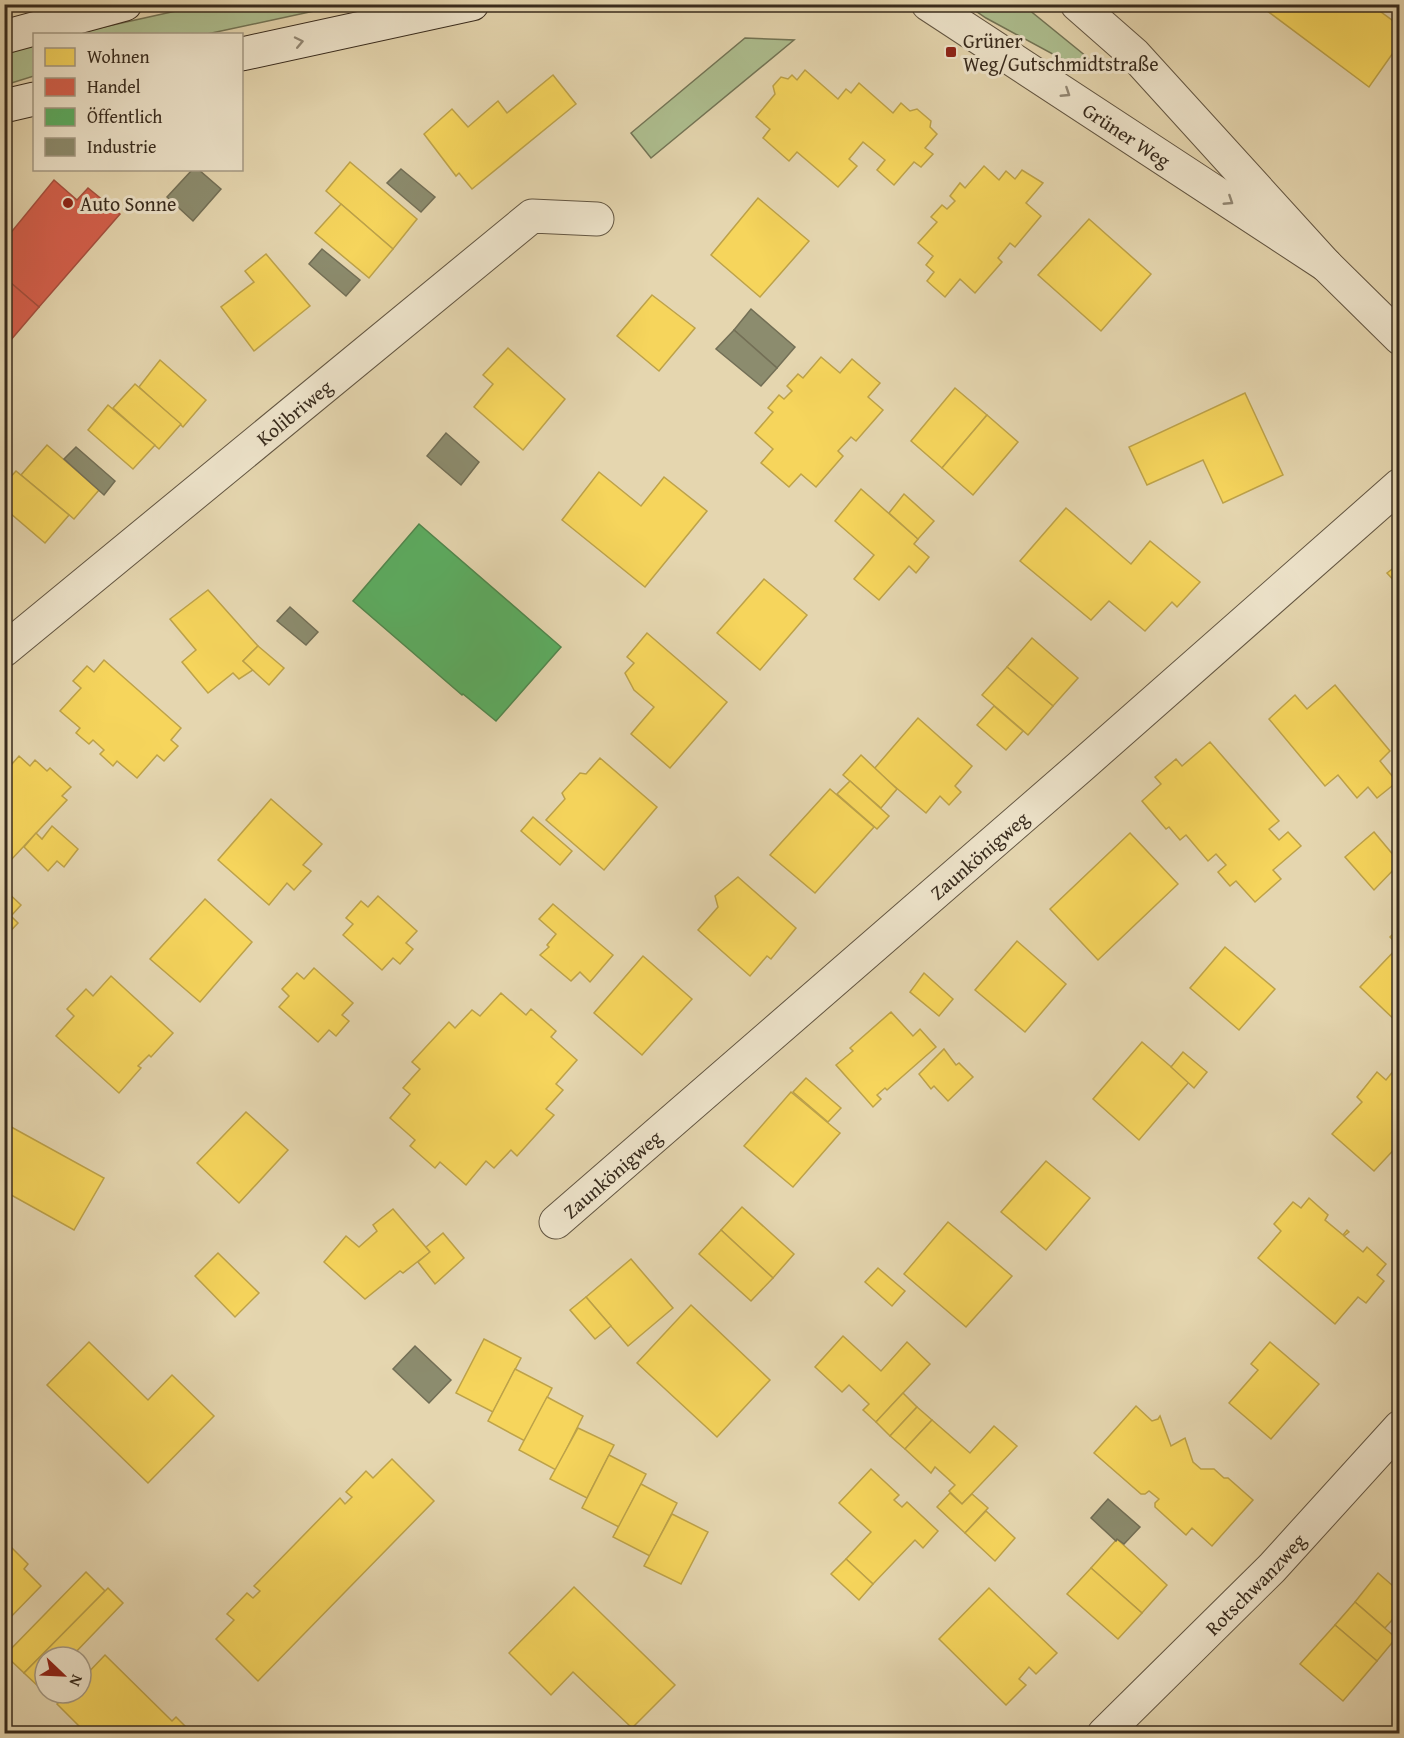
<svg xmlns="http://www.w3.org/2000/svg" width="1404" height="1738" font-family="'Gentium Book Plus',serif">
<rect width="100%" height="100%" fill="#e5d6af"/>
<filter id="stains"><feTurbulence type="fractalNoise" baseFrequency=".00333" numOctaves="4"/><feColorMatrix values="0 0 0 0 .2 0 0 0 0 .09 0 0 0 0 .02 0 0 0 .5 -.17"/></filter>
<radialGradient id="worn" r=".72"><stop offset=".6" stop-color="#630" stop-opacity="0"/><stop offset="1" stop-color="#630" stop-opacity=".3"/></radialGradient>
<g fill="#aebf90" stroke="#737556" stroke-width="1.5">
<path d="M203 5H342L207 34H72Z"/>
<path d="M967 5H1023L1087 57 1091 62 1088 71H1084L986 18Z"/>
<path d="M745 38 794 40 651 158 631 133Z"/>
<path d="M34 44V76L5 85V52Z"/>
</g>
<g fill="#f6d55c" stroke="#bda249" stroke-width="1.5">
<path d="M1271 4H1370L1400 26V43L1369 87 1266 10Z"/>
<path d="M805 70 838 99 846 89 851 93 859 83 893 113 901 103 910 111 917 109 931 121 930 127 937 134 925 148 933 154 921 167 914 162 894 185 877 170 885 160 863 142 849 159 857 166 838 187 797 152 789 161 763 138 770 129 756 117 775 94 773 86 781 77 788 79 792 75 797 80Z"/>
<path d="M553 75 576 104 472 189 459 173 456 176 424 134 452 109 468 127 498 101 507 113Z"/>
<path d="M350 162 417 219 393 249 326 191Z"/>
<path d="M984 166 999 180 1006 171 1015 179 1022 170 1043 183 1026 203 1041 216 1015 247 1010 243 998 258 1002 262 975 293 960 279 945 297 927 281 934 272 926 265 933 256 918 243 937 222 931 217 942 205 947 209 955 201 950 196 960 183 965 188Z"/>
<path d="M758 198 809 241 760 297 711 255Z"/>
<path d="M341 204 393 249 369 278 315 233Z"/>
<path d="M1089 219 1151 274 1101 331 1038 275Z"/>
<path d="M266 254 310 306 254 351 221 307 254 282 245 271Z"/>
<path d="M652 295 695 328 659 371 617 336Z"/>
<path d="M508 348 565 399 523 450 474 407 493 384 483 375Z"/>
<path d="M821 357 840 373 852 359 880 383 868 397 883 410 856 441 851 437 838 451 843 456 816 487 801 474 789 487 761 463 773 449 755 433 773 412 768 408 779 395 784 399 792 391 787 386 798 374 803 378Z"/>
<path d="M160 360 206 400 183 427 139 387Z"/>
<path d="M135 384 181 424 159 449 113 408Z"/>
<path d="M955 388 987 415 942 468 911 441Z"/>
<path d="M1245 393 1283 475 1223 503 1203 460 1147 485 1129 447Z"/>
<path d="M108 405 155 445 133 469 88 430Z"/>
<path d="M987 415 1018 442 973 495 942 468Z"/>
<path d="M47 445 99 490 74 519 21 475Z"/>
<path d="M16 471 69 515 45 543 4 508V484Z"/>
<path d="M599 472 641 506 664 477 707 511 645 587 562 520Z"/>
<path d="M861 489 918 539 914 544 929 557 916 573 909 566 879 600 854 579 874 555 835 521Z"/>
<path d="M904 494 934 521 918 539 889 513Z"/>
<path d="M1066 508 1131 564 1150 541 1200 582 1177 607 1172 602 1145 631 1109 601 1091 620 1020 561Z"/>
<path d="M1400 563V587L1387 573Z"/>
<path d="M764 579 807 615 760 670 717 633Z"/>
<path d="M208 590 258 646 243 661 253 670 239 679 233 673 208 693 182 662 196 650 170 619Z"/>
<path d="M647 633 727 702 670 768 631 734 654 707 634 690 625 673 634 663 627 657Z"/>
<path d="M1032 638 1078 678 1053 706 1007 667Z"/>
<path d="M258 646 284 668 269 685 243 661Z"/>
<path d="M104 660 181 728 171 740 178 746 164 761 157 755 137 778 117 761 113 766 100 754 104 750 93 740 89 744 76 733 80 728 60 711 81 688 73 681 87 666 94 672Z"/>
<path d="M1007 667 1053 706 1028 735 982 695Z"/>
<path d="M1335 685 1390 751 1380 761 1397 782 1377 798 1368 787 1357 798 1338 775 1325 786 1269 719 1295 695 1307 709Z"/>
<path d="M994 706 1023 731 1006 750 977 725Z"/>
<path d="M918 718 972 766 955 786 961 792 949 805 940 796 926 813 874 769Z"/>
<path d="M1210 742 1279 821 1269 829 1279 840 1288 832 1301 846 1273 870 1281 879 1255 902 1236 881 1230 886 1218 872 1226 865 1216 854 1208 861 1186 835 1180 840 1169 827 1166 829 1142 801 1161 784 1155 777 1176 759 1182 766Z"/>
<path d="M861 755 897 789 881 808 843 775Z"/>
<path d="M19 756 30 766 35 760 47 771 50 768 71 787 62 796 67 800 11 860 4 853V773Z"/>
<path d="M600 758 657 807 604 870 546 820 565 799 562 793 580 773 586 774Z"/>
<path d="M850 781 889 816 877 829 837 794Z"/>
<path d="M830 789 874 827 815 893 770 855Z"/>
<path d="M271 799 322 844 303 865 311 871 294 890 287 883 269 905 218 860Z"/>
<path d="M533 817 572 851 560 865 521 831Z"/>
<path d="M52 826 78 849 64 867 57 861 48 871 24 847 36 833 42 839Z"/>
<path d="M1374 832 1400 863 1374 890 1345 857Z"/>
<path d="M1130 833 1178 884 1098 960 1050 909Z"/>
<path d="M738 877 796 928 771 959 767 956 750 976 698 930 718 907 715 896Z"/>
<path d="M4 889 21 905 11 916 18 923 4 938Z"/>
<path d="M378 896 417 931 406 943 413 949 400 964 393 958 382 970 343 935 353 924 346 918 361 901 368 907Z"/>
<path d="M205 899 252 942 200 1002 150 959Z"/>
<path d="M553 904 613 955 590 982 580 972 571 981 540 955 549 947 547 945 556 934 539 919Z"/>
<path d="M1400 927V946H1399L1390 937Z"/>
<path d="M1017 941 1066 984 1025 1032 975 990Z"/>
<path d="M1399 946H1400V1025L1360 987Z"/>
<path d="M1225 947 1275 989 1239 1030 1190 988Z"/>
<path d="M643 956 692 999 642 1055 594 1013Z"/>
<path d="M314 968 353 1003 342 1015 349 1021 336 1036 329 1030 318 1042 279 1007 289 996 282 989 297 973 304 979Z"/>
<path d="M924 973 953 999 939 1016 910 992Z"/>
<path d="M111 976 173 1033 151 1057 149 1055 138 1066 141 1068 119 1093 56 1036 74 1016 67 1009 86 989 93 996Z"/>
<path d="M501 993 526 1015 531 1009 556 1031 551 1037 577 1060 556 1084 563 1090 546 1109 554 1115 517 1156 511 1150 494 1168 486 1161 466 1185 440 1162 435 1168 410 1146 415 1140 390 1118 410 1094 403 1088 420 1069 412 1062 449 1022 455 1028 472 1010 480 1016Z"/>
<path d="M891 1012 913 1036 920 1029 936 1047 887 1090 885 1088 877 1095 881 1099 873 1107 836 1065 853 1051 850 1048Z"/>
<path d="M1142 1042 1189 1082 1139 1140 1093 1099Z"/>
<path d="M944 1049 956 1065 959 1063 973 1077 948 1101 934 1086 931 1089 919 1074Z"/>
<path d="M1183 1052 1207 1072 1194 1088 1171 1067Z"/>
<path d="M1394 1070 1400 1076V1143L1374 1171 1332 1134 1362 1102 1357 1097 1377 1072 1386 1080Z"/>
<path d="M806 1078 841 1108 828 1122 793 1092Z"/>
<path d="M791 1092 840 1133 793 1187 744 1146Z"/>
<path d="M246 1112 288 1150 239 1203 197 1163Z"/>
<path d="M4 1123 104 1178 74 1230 4 1191Z"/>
<path d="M1046 1161 1090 1198 1046 1250 1001 1212Z"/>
<path d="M1309 1198 1328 1215 1325 1220 1343 1235 1347 1230 1349 1232 1344 1236 1363 1252 1367 1247 1386 1264 1377 1275 1384 1281 1366 1303 1358 1297 1335 1324 1258 1258 1281 1231 1274 1224 1293 1202 1301 1208Z"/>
<path d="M742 1207 794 1254 773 1278 721 1230Z"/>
<path d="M393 1209 430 1252 403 1273 400 1271 365 1299 324 1262 346 1236 359 1247 377 1231 373 1225Z"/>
<path d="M948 1222 1012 1276 966 1327 904 1274Z"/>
<path d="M721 1230 773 1278 751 1301 699 1254Z"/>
<path d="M443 1233 464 1258 435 1284 418 1262 430 1252 426 1247Z"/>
<path d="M218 1253 259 1293 235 1317 195 1276Z"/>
<path d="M631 1259 673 1308 628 1346 586 1297Z"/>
<path d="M878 1268 905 1291 892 1306 865 1282Z"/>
<path d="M586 1297 611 1326 595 1339 570 1310Z"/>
<path d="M691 1305 770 1380 717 1437 637 1363Z"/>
<path d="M843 1336 881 1371 907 1342 930 1364 876 1422 863 1410 869 1404 849 1385 842 1392 815 1367Z"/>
<path d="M484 1339 521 1358 493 1412 456 1393Z"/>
<path d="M89 1342 148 1400 172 1375 214 1416 148 1483 47 1385Z"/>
<path d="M1270 1342 1319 1384 1271 1439 1229 1403 1258 1370 1251 1364Z"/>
<path d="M515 1369 552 1388 525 1441 488 1421Z"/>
<path d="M903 1393 917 1407 890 1436 876 1422Z"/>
<path d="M547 1397 583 1416 556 1470 519 1450Z"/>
<path d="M1136 1406 1152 1421 1158 1419 1160 1416 1171 1446 1185 1438 1193 1462 1201 1469H1214L1224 1478H1228L1253 1500 1212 1546 1192 1528 1186 1535 1155 1507V1503L1159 1499 1149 1491 1145 1494H1141L1094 1453Z"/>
<path d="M917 1407 932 1420 905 1449 890 1436Z"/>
<path d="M932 1420 970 1453 994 1426 1017 1446 962 1504 949 1491 955 1485 935 1467 931 1473 905 1449Z"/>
<path d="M578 1428 614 1445 587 1498 550 1479Z"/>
<path d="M609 1455 646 1474 619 1527 582 1508Z"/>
<path d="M392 1459 434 1501 258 1681 216 1639 234 1620 227 1614 247 1593 253 1598 260 1591 254 1586 340 1498 345 1504 352 1497 346 1492 366 1471 373 1478Z"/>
<path d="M871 1469 899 1495 894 1500 902 1507 907 1502 938 1531 923 1548 915 1540 873 1584 846 1559 871 1532 839 1503Z"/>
<path d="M641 1484 677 1503 650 1556 613 1537Z"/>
<path d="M950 1493 962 1504 972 1494 988 1508 965 1533 937 1507Z"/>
<path d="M986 1511 1015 1538 995 1561 965 1533Z"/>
<path d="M672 1514 708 1532 681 1584 644 1566Z"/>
<path d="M1117 1539 1167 1585 1142 1613 1091 1568Z"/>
<path d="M8 1544 28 1564 24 1569 41 1586 4 1624V1549Z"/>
<path d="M846 1559 873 1584 859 1600 831 1574Z"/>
<path d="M1091 1568 1142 1613 1118 1639 1067 1594Z"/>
<path d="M86 1572 105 1591 24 1673 5 1655Z"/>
<path d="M1378 1573 1400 1592V1611L1385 1628 1355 1602Z"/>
<path d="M574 1587 675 1685 632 1728 573 1672 551 1695 509 1653Z"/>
<path d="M108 1588 123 1603 71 1657H45V1683L40 1688 24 1673Z"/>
<path d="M989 1588 1057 1653 1036 1674 1029 1667 1019 1679 1026 1685 1006 1705 939 1639Z"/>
<path d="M1355 1602 1396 1638 1377 1661 1335 1625Z"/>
<path d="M1335 1625 1377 1661 1343 1701 1300 1664Z"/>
<path d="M105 1655 172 1721 176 1717 193 1734H87L57 1704 68 1693H81V1680Z"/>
</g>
<g fill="#d6604d" stroke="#a7503f" stroke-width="1.5">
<path d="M54 180 77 200 88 188 120 214 39 307 4 277V241Z"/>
<path d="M4 277 39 307 4 348Z"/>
</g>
<path fill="#5aae61" stroke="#50874d" stroke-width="1.5" d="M419 524 561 647 496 721 463 694 462 695 353 601Z"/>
<g fill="#8c8c6e" stroke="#736f56" stroke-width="1.5">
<path d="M401 169 435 197 421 212 387 183Z"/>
<path d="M192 170H199L221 189 193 221 167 197Z"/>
<path d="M322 249 360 280 346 296 309 264Z"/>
<path d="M751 309 795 347 777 368 734 330Z"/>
<path d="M734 330 777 368 761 386 716 349Z"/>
<path d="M446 433 479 462 461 485 427 456Z"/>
<path d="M76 447 115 481 104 495 64 459Z"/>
<path d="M290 607 318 632 306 645 277 621Z"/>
<path d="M415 1346 451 1380 429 1403 393 1369Z"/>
<path d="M1108 1499 1140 1527 1124 1544 1117 1539 1116 1541 1091 1518Z"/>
</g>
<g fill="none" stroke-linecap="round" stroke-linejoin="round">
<g stroke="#635642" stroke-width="35">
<g id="street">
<path id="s1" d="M928 4 1326 265"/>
<path d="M1077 4 1135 55 1326 265 1400 338"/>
<path id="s2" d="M4 650 532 216 597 219"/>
<path id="s3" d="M556 1222 1080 767 1400 485"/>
<path id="s4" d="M1104 1734 1272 1568 1400 1427"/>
</g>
</g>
<g stroke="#382b1d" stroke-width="35">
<g id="secondary">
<path d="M4 37 125 4"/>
<path d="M242 54 472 4"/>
<path d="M4 106 34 99"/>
</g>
</g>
<use href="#street" stroke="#eee4cb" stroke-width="33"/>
<use href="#secondary" stroke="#eee4cb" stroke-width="33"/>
</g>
<defs><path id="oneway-chevron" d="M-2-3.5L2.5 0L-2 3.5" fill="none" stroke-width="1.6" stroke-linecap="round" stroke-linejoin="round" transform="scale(1.5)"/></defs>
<g stroke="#938874">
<use href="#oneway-chevron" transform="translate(299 42) rotate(-12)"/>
<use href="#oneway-chevron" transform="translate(1066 93) rotate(33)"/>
<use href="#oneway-chevron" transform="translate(1229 201) rotate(33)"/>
</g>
<g fill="#8f2418" stroke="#eee4cb" stroke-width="2">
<rect x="945" y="46" width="12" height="12" rx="3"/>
<circle cx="68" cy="203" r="6"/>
</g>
<g text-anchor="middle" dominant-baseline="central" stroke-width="6" stroke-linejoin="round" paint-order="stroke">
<g font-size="20" fill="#382b1d" stroke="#eee4cb" text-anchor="start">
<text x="963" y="40">Grüner<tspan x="963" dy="23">Weg/Gutschmidtstraße</tspan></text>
<text x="80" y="203">Auto Sonne</text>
</g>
<g font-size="20" fill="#382b1d" stroke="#eee4cb">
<text stroke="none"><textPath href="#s1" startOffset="238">Grüner Weg</textPath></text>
<text stroke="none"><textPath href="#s2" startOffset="375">Kolibriweg</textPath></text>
<text stroke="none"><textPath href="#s3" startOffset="560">Zaunkönigweg</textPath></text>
<text stroke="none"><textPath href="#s3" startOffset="74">Zaunkönigweg</textPath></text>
<text stroke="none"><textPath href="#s4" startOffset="213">Rotschwanzweg</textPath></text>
</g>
</g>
<rect width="1404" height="1738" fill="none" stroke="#e5d6af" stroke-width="24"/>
<rect x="6" y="6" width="1392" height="1726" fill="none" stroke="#382b1d" stroke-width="3"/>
<rect x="12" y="12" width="1380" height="1714" fill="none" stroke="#382b1d" stroke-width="1.5"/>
<rect x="33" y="33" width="210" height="138" fill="#eee4cb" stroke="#a59a85" stroke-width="1.5"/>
<rect x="45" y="48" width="30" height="18" fill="#f6d55c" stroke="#a59a85" stroke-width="1.5"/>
<text x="87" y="63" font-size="18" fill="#382b1d">Wohnen</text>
<rect x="45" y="78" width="30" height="18" fill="#d6604d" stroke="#a59a85" stroke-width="1.5"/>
<text x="87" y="93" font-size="18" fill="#382b1d">Handel</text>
<rect x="45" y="108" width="30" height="18" fill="#5aae61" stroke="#a59a85" stroke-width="1.5"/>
<text x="87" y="123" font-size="18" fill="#382b1d">Öffentlich</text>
<rect x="45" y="138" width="30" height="18" fill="#8c8c6e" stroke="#a59a85" stroke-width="1.5"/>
<text x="87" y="153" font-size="18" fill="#382b1d">Industrie</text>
<g transform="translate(63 1675) rotate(113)"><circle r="28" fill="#eee4cb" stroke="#a59a85" stroke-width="1.5"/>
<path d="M0-4.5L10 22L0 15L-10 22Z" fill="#8f2418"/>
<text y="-9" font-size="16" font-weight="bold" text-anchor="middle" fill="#382b1d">N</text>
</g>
<rect width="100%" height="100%" filter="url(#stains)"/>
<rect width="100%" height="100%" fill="url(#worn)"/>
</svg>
